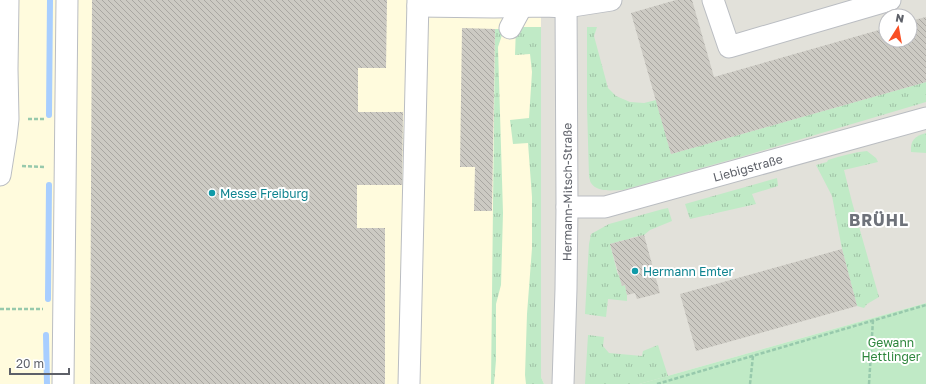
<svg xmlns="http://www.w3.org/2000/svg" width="926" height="384" font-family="'Golos Text',sans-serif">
<defs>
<pattern id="grass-tufts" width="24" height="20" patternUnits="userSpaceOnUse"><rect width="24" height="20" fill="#c0eac6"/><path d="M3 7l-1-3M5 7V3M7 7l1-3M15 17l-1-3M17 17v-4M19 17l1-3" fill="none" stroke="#9fc1a5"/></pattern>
<pattern id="building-back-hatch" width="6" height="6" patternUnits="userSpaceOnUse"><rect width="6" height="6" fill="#cccac3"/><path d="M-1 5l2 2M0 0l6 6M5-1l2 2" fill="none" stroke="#a9a7a2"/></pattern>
</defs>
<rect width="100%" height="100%" fill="#f1f0e6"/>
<path fill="#fffbdd" d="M0 0H541V377L544 384H0Z"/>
<path fill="#e2e1da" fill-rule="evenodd" d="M541 0H926V303L639 384H544L541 377ZM886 16H910V40H886Z"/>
<g fill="url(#grass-tufts)">
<path d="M516 27H541V377L544 384H526L525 375 527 314 532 248V197L528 143 513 144 510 120 529 118 532 72 530 54 515 55Z"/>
<path d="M587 27H597L594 36 608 88 616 96 630 102 644 103 656 100 671 154 926 82V102L744 156 623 190C614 190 597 193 591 183 590 182 590 179 589 177L587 107Z"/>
<path d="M495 29H504L498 47 503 213 501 285 496 304V360L494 384H491Z"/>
<path d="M926 133V153L911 152C910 140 915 136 926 133Z"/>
<path d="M867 151 876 158 878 162 844 170 852 202 879 297 867 304 864 308 857 306 842 249 832 196 816 165 827 162 828 160C841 156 854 152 867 151Z"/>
<path d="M777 178 778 186 752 194 756 204 690 219 685 204Z"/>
<path d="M668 208 672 221 650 230 644 235 630 238V241L624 240 610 244 618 275H619L622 286 625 285 627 295V301L608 299 606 317 585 314 589 244 591 234 609 224 663 209Z"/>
<path d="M588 335 604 337 603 346 609 353 642 356 643 351 658 345 668 376 639 384H585Z"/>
</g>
<path fill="#c0eac6" d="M926 303V384H639Z"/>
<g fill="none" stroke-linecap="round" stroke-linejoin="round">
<g stroke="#a8ceff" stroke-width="6">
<path d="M49 115 50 0"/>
<path d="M48 299 49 185"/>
<path d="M46 335 47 384"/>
</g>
</g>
<g fill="url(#building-back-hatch)">
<path d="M92 0H387L386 68H358V112H403L402 185H357V228H385V384H90Z"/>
<path d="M676 0H692L714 77 886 28V40H910V21L926 17V82L671 154 631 13Z"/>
<path d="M462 28 495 29 492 211H474L475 167H460Z"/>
<path d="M644 235 660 293 637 299 635 293 627 295 625 285 622 286 610 244Z"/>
<path d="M842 249 857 306 696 351 680 294Z"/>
</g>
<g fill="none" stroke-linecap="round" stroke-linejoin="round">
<g stroke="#babdc2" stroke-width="23">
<g id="minor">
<path d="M713 0 729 47 890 0"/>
<path d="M418 6 494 7 544 6 566 7 611 0"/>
<path d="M510 28 522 6 521 0"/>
<path d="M0 175 6 137 8 119 7 69 8 0"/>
<path id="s1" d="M567 207H605L926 118"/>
<path d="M63 384 67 0"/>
<path d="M409 384 418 0"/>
<path id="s2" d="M563 384 566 289 567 207 566 0"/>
</g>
</g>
<g stroke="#97c9ac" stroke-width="2.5" stroke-dasharray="4 2" stroke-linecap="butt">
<path d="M28 119H45"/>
<path d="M22 166 45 167"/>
<path d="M0 309H43"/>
<path d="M657 384 926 305"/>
<path d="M750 384 753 356"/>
<path d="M869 384 873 320"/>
</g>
<use href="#minor" stroke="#fff" stroke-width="21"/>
</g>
<g fill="#0f9aa8" stroke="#fff" stroke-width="1.5">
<circle cx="212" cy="193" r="4"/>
<circle cx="635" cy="271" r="4"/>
</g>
<g text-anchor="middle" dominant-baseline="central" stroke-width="4" stroke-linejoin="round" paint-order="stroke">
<g font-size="12" fill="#5d6068" stroke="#fff">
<text stroke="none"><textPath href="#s1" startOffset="186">Liebigstraße</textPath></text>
<text stroke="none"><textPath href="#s2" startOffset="192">Hermann-Mitsch-Straße</textPath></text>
</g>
<g font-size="12" fill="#0d838f" stroke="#fff" text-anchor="start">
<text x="220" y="193">Messe Freiburg</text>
<text x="643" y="271">Hermann Emter</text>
</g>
<g font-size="12" fill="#2d863c" stroke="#fff">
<text x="891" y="342">Gewann<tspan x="891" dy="14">Hettlinger</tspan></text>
</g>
<g font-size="16" font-weight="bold" letter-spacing="1" fill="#6e727a" stroke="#fff">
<text x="879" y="220">BRÜHL</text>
</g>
</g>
<g transform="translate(898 28) rotate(11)"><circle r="19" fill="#ffffff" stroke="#bebfc3"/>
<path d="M0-3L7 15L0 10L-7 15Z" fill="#f94f24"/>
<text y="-6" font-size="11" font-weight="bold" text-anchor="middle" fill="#5d6068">N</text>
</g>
<path d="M10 368v6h59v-6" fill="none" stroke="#5d6068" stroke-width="2"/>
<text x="16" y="368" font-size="12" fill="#5d6068" stroke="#ffffff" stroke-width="3" paint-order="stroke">20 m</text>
</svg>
